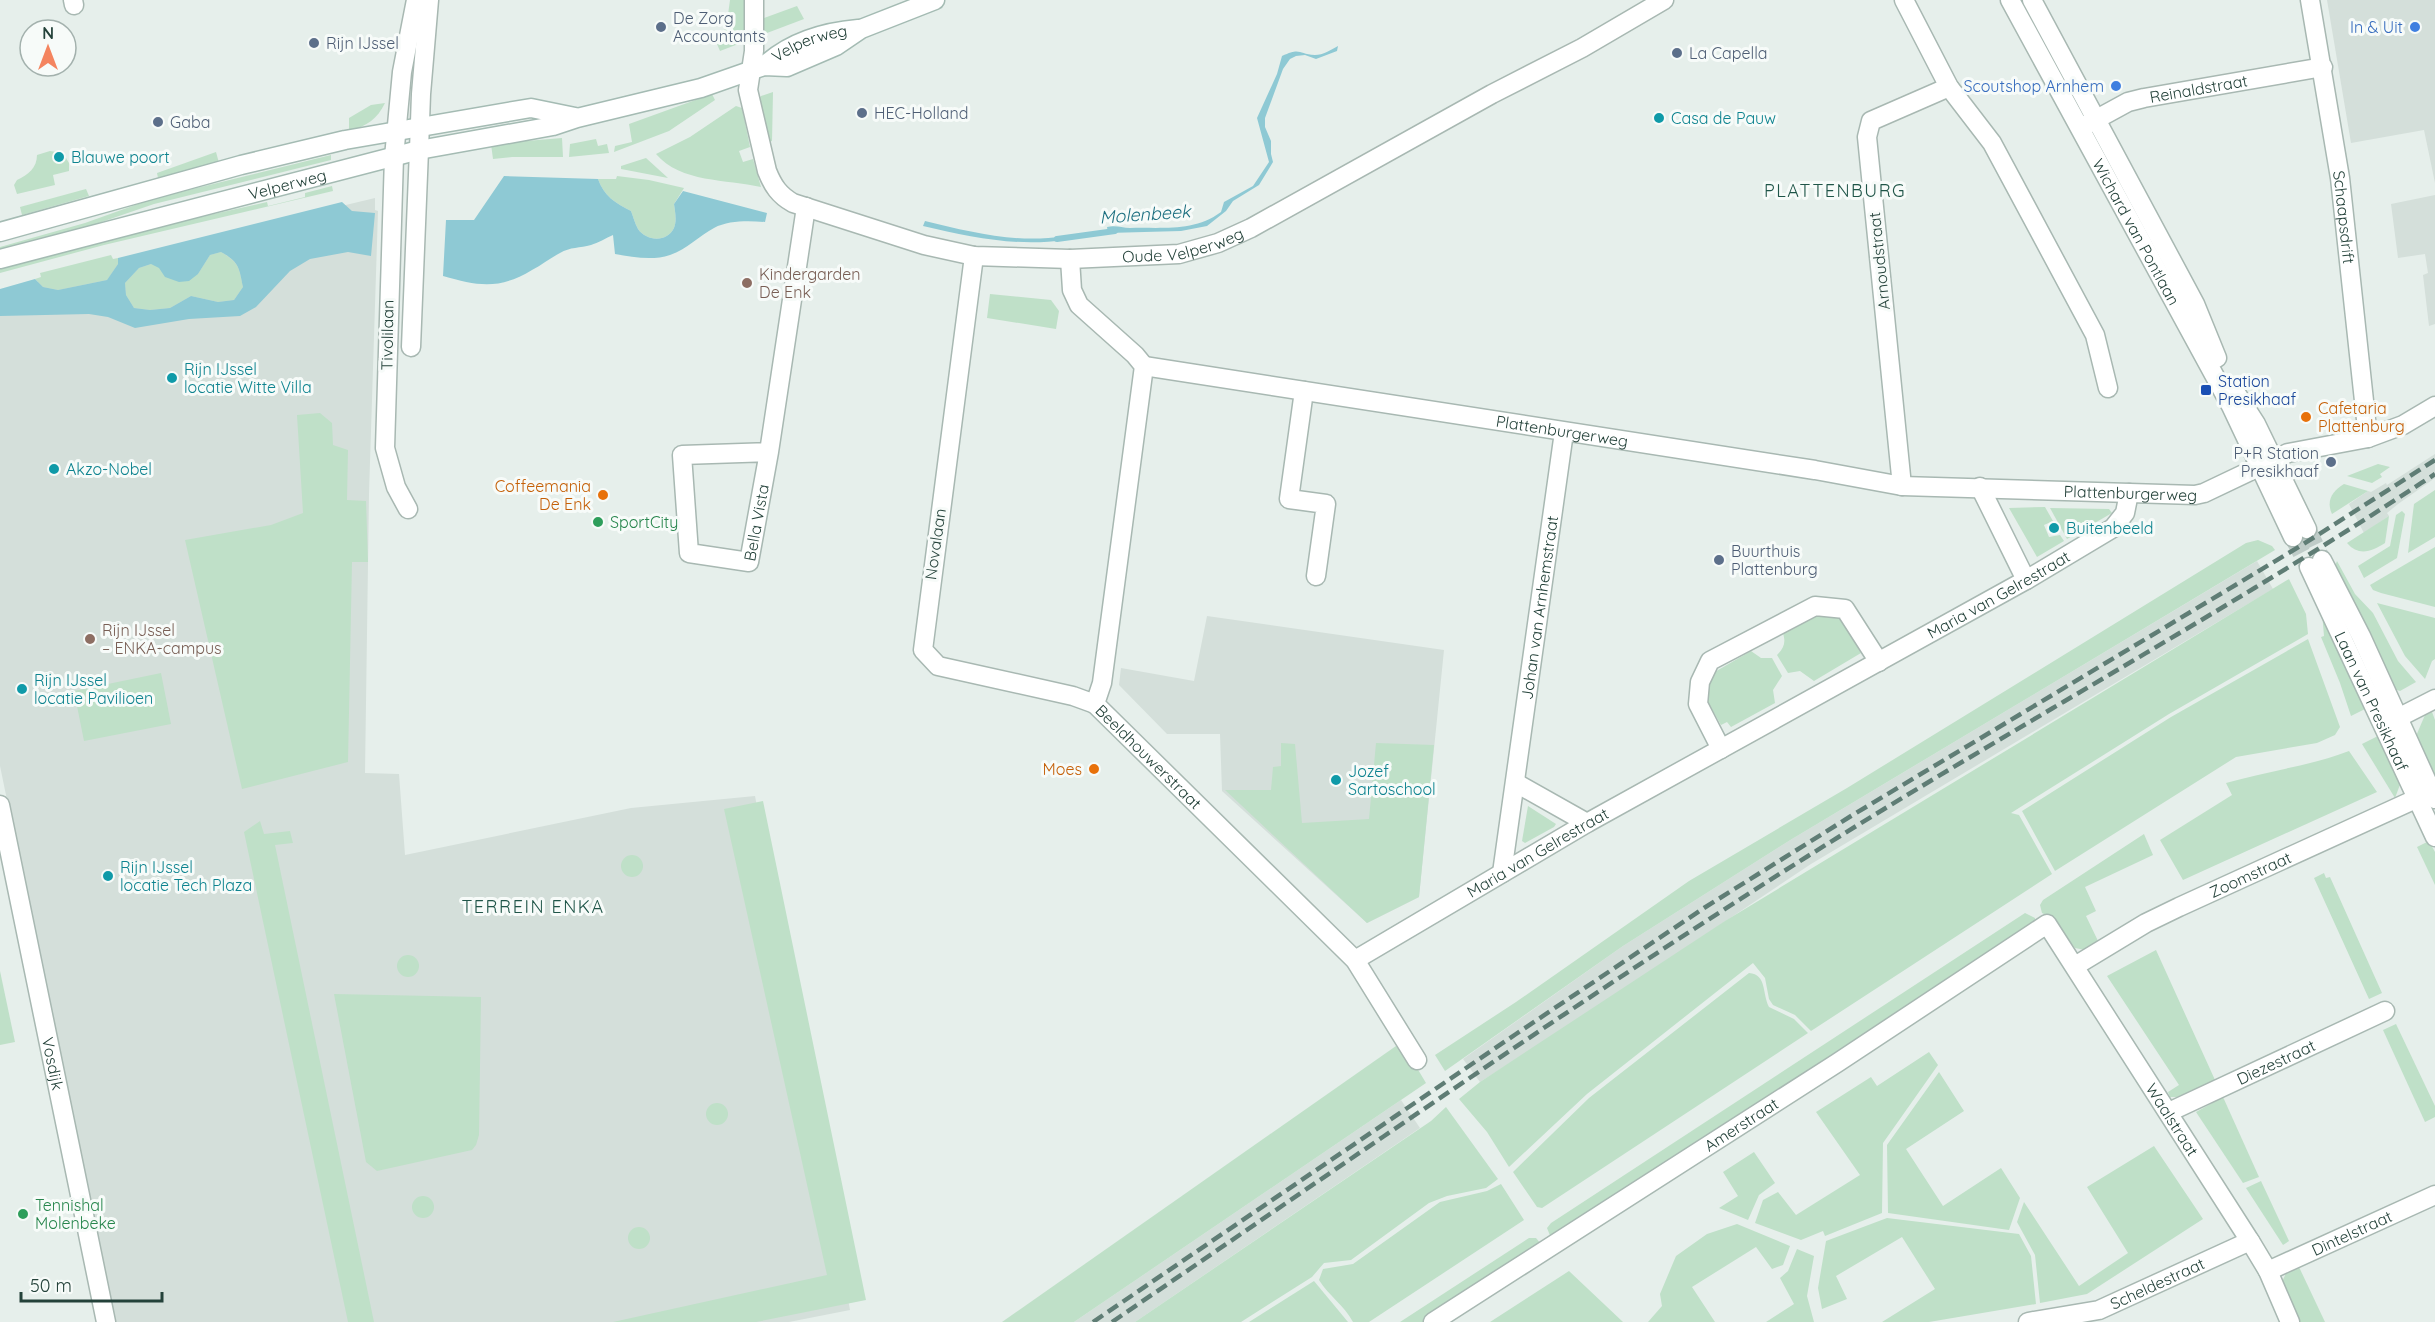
<svg xmlns="http://www.w3.org/2000/svg" width="2435" height="1322" font-family="Quicksand,sans-serif">
<rect width="100%" height="100%" fill="#e6efeb"/>
<g fill="#d4dfda">
<path d="M2327 0H2435V183L2424 130 2351 143Z"/>
<path d="M2435 195V324L2429 326 2423 275 2428 273 2425 254 2398 258 2391 204Z"/>
<path d="M375 198V210L378 211 369 494 365 773 399 774 405 855 631 808 755 796 850 1310 789 1322H115L0 766V292L183 244Z"/>
<path d="M2435 454V478L2398 504 2387 513 2389 516 2364 533 2349 504 2368 491 2371 492 2386 483 2387 485Z"/>
<path d="M2257 561 2273 589 1811 864 1576 1021 1480 1082 1463 1059 1623 946 1792 839Z"/>
<path d="M1207 616 1444 650 1419 897 1367 923 1222 791 1220 734H1167L1119 685 1121 668 1194 681Z"/>
<path d="M1401 1100 1420 1128 1135 1322H1074Z"/>
</g>
<g fill="#bfe0c8">
<path d="M730 0H745L744 39 741 43 720 51 717 44 725 29 732 32 734 24 727 22Z"/>
<path d="M797 6 804 19 767 33 762 32 761 19Z"/>
<path d="M773 92 772 141 766 143 758 100 761 96Z"/>
<path d="M712 94 715 100 669 131 614 152 615 146 632 142 629 124Z"/>
<path d="M385 103C378 118 366 127 349 131V118L371 105Z"/>
<path d="M736 106 742 108 750 147 739 151 743 162 753 159 761 187C726 179 681 183 656 154L690 137Z"/>
<path d="M562 138 563 157H512L493 159 491 144Z"/>
<path d="M596 139 598 146 607 144 609 153 569 157 570 144Z"/>
<path d="M50 151 63 153 69 163V171L53 175 55 185 17 194 14 185 17 180C28 175 37 168 37 155Z"/>
<path d="M216 152 219 163 158 178 157 173Z"/>
<path d="M331 155V160L154 204 87 227 0 253V247L85 223 152 199Z"/>
<path d="M646 158 668 178 621 169V166Z"/>
<path d="M617 176 649 180 684 188 674 204C675 211 677 221 674 228 667 243 646 241 638 229 635 224 633 216 631 211 615 203 604 196 598 179H616Z"/>
<path d="M332 186 333 191 104 245 0 273V267L103 239 267 202 268 206 305 197V193Z"/>
<path d="M86 189 89 196 22 215 20 207Z"/>
<path d="M221 252C239 263 239 267 243 287L234 300 218 302 191 296 170 308 150 310 134 308 126 295 125 283 139 268 151 264 198 274 210 255Z"/>
<path d="M111 255 113 259 118 258V264L107 280 58 290 43 287 35 279 41 277 40 273Z"/>
<path d="M990 294 1051 300 1059 311 1056 329 987 318Z"/>
<path d="M320 413 332 423 333 445 348 450 347 500 366 501 368 562H352L348 762 242 789 185 540 271 525 303 513 297 415Z"/>
<path d="M2378 464 2390 467 2380 474 2382 477 2372 483 2347 476Z"/>
<path d="M2344 484 2368 491 2332 514C2326 501 2332 491 2344 484Z"/>
<path d="M2435 490V537L2408 553 2414 504Z"/>
<path d="M2045 507 2053 521 2044 525 2049 537 2060 535 2064 541 2037 557 2009 508Z"/>
<path d="M2050 508 2109 509 2112 513 2067 539Z"/>
<path d="M2402 511 2405 514 2397 558 2364 578 2358 566 2390 546 2396 515Z"/>
<path d="M2389 516 2385 543C2372 551 2359 557 2347 543Z"/>
<path d="M2258 540 2272 546 2275 550 1792 839 1623 946 1445 1071 1435 1055 1516 1002 1689 881 1847 788 2246 543Z"/>
<path d="M2435 547V607L2381 593 2373 590 2370 585Z"/>
<path d="M2337 561 2355 594 2373 613 2398 661 2416 682 2400 691 2394 689 2333 571Z"/>
<path d="M2289 579 2306 614 2308 634 2169 714 2011 813 2019 815 2052 874 1811 1031 1795 1015 1773 1005 1769 999 1765 978 1753 963 1587 1094 1509 1167 1487 1132 1459 1099 1480 1082 1725 921Z"/>
<path d="M2377 603 2435 618V659L2432 661 2425 679 2405 656Z"/>
<path d="M2322 612 2369 707 2351 716 2340 683 2321 637 2324 636Z"/>
<path d="M1817 613 1842 619 1861 653 1814 681 1800 671 1788 673 1777 655C1784 648 1786 643 1783 633Z"/>
<path d="M2308 639 2340 727 2335 735 2317 743 2236 757 2055 871 2022 811 2171 717Z"/>
<path d="M1751 651 1761 658H1772L1782 676 1773 690 1775 703 1731 727 1727 722 1721 725 1705 697 1713 673Z"/>
<path d="M161 673 171 724 84 741 74 691Z"/>
<path d="M2432 712 2435 720V781L2416 736 2425 715Z"/>
<path d="M2382 734 2401 782 2395 798 2362 744Z"/>
<path d="M1281 743 1295 744 1302 823 1369 819 1376 743 1434 745 1419 897 1367 923 1225 790H1271L1273 767 1281 766Z"/>
<path d="M2349 751 2377 792 2183 880 2160 840 2232 795 2226 783C2267 771 2310 766 2349 751Z"/>
<path d="M763 801 866 1300 756 1322H613L827 1275 724 809Z"/>
<path d="M1528 806 1556 824 1554 827 1525 843 1522 841Z"/>
<path d="M260 821 264 834 290 831 293 843 275 845 374 1322H348L244 832Z"/>
<path d="M2144 834 2153 855 2085 887 2096 911 2086 916 2099 943 2085 950 2075 948 2050 917 2042 913 2040 905 2043 900Z"/>
<path d="M2429 841 2435 852V885L2417 847Z"/>
<circle cx="632" cy="866" r="11"/>
<path d="M2324 873 2326 878 2330 877 2382 993 2369 999 2314 878Z"/>
<path d="M2025 913 2035 918V924L1551 1238 1547 1228 1551 1223Z"/>
<path d="M2156 950 2215 1080 2177 1097H2170L2168 1092 2179 1085 2107 976Z"/>
<circle cx="408" cy="966" r="11"/>
<path d="M0 971 15 1042 0 1045Z"/>
<path d="M1749 973C1767 974 1762 994 1769 1007L1794 1019 1808 1033 1542 1208 1537 1207 1513 1172 1589 1098Z"/>
<path d="M334 994 481 997 479 1135 476 1145 472 1150 377 1171 366 1162Z"/>
<path d="M2396 1024 2435 1106V1117L2425 1122 2383 1030Z"/>
<path d="M1396 1046 1414 1063 1426 1083 1074 1322H1002Z"/>
<path d="M1929 1052 1938 1065 1883 1143 1882 1213 1825 1236 1823 1231 1801 1240 1755 1223 1763 1200 1778 1192 1796 1215 1860 1175 1816 1112 1871 1077 1877 1086Z"/>
<path d="M1939 1072 1964 1111 1906 1149 1943 1206 2001 1168 2020 1198 2009 1230 1888 1213 1887 1145Z"/>
<path d="M2223 1097 2259 1177 2243 1183 2196 1112Z"/>
<circle cx="717" cy="1114" r="11"/>
<path d="M1446 1107 1498 1179 1486 1188 1447 1196 1429 1203 1351 1260 1324 1263 1312 1277 1241 1322H1135L1431 1121Z"/>
<path d="M2154 1146 2203 1219 2087 1294 2040 1303 2035 1255 2017 1222 2024 1202 2079 1286 2128 1253 2087 1187Z"/>
<path d="M1754 1152 1775 1183 1759 1195 1748 1220 1719 1208 1738 1196 1723 1172Z"/>
<path d="M2261 1181 2289 1241 2283 1245 2246 1188Z"/>
<path d="M1501 1184 1524 1220 1369 1322H1353C1344 1305 1329 1296 1319 1280L1323 1269 1353 1264 1440 1202 1487 1191Z"/>
<circle cx="423" cy="1207" r="11"/>
<path d="M1887 1218 2019 1234 2031 1256 2036 1304 1929 1322H1882L1935 1289 1902 1237 1836 1276 1847 1299 1822 1309 1818 1288 1826 1241Z"/>
<path d="M1737 1224 1790 1246 1783 1265 1772 1269 1756 1247 1692 1287 1715 1322H1648L1662 1306 1660 1294 1676 1256 1707 1234Z"/>
<circle cx="639" cy="1238" r="11"/>
<path d="M1529 1238H1536L1541 1244 1423 1322H1400Z"/>
<path d="M1797 1249 1814 1256 1807 1296 1814 1322H1766L1794 1304 1780 1278 1788 1271Z"/>
<path d="M2299 1267 2325 1322H2300L2282 1282 2286 1273Z"/>
<path d="M1569 1271 1623 1322H1490Z"/>
<path d="M1314 1281 1348 1322H1249Z"/>
</g>
<g fill="#8ec9d4" fill-rule="evenodd">
<path d="M1338 46 1337 51 1316 59 1305 55 1296 56 1290 59 1283 69 1265 118V127L1271 141V154L1273 162 1259 185 1233 201 1226 211 1207 226 1181 231 1108 233 1107 227C1116 225 1122 228 1130 228 1163 227 1194 232 1221 212L1224 202 1253 186 1269 162 1257 118 1277 74 1282 56C1301 47 1298 54 1315 55 1323 55 1331 50 1338 46Z"/>
<path d="M504 176 598 179C604 196 615 203 631 211 633 216 635 224 638 229 646 241 667 243 674 228 677 221 675 211 674 204L683 191 767 213 765 222C749 221 729 220 714 228 699 236 687 249 670 255 652 261 633 257 615 254L613 235C606 238 598 243 591 245 580 248 570 247 560 253 550 258 542 265 532 270 499 290 478 286 443 276L446 220H474Z"/>
<path d="M342 202 352 211 375 213 371 256 348 252 310 259 290 271 256 307 240 316 189 319 135 328 108 317 89 314 0 316V289L35 279 43 287 58 290 107 280 118 264V258ZM221 252C239 262 239 267 243 287L234 300 218 302 191 296 170 308 150 310 134 308 126 295 125 283 139 268 151 264 159 268 165 277 179 282 189 281 198 274 210 255Z"/>
<path d="M925 221C970 232 1018 244 1064 236L1065 240C1016 247 971 237 923 226Z"/>
</g>
<g fill="none" stroke-linecap="round" stroke-linejoin="round">
<path stroke="#8ec9d4" stroke-width="6" d="M1057 239 1115 231"/>
<g stroke="#bfccc8" stroke-width="18" stroke-dasharray="18 9" stroke-linecap="butt">
<path d="M2307 529 2322 560"/>
<path d="M2293 537 2309 567"/>
</g>
<g stroke="#a8b8b2" stroke-width="21">
<g id="minor">
<path d="M73 0 74 5"/>
<path id="s1" d="M754 0V51L748 90 767 171C773 186 779 195 793 203L924 245 974 256 1070 259 1179 254 1218 243 1251 228 1492 94 1582 48 1664 0"/>
<path d="M1904 0 1949 87 1992 143 2095 335 2108 388"/>
<path id="s2" d="M2310 0 2340 178 2368 438"/>
<path id="s3" d="M2084 126 2128 102 2144 98 2323 67"/>
<path d="M394 157 385 448 396 487 408 509"/>
<path d="M974 256 923 650 938 666 1073 696 1095 704"/>
<path id="s4" d="M1070 259 1072 290 1079 305 1135 355 1144 366 1102 683 1095 704 1355 960 1417 1060"/>
<path d="M411 347 419 150"/>
<path id="s5" d="M1144 366 1815 470 1902 486 2195 495 2204 493 2288 453 2368 438 2403 425 2435 406"/>
<path d="M1304 391 1289 499 1326 504 1316 576"/>
<path id="s6" d="M769 452 682 455 689 553 749 562 769 452 806 207"/>
<path d="M1902 486 1867 137 1871 121 1949 87"/>
<path d="M1980 487 2026 580"/>
<path d="M2386 724 2435 699"/>
<path d="M1721 749 1698 704 1700 682 1710 661 1815 606 1845 609 1879 662"/>
<path d="M1516 783 1587 823"/>
<path id="s7" d="M0 805 106 1322"/>
<path id="s8" d="M1502 873 1564 432"/>
<path id="s9" d="M1355 960 1587 823 2026 580 2113 528 2125 513 2129 493"/>
<path id="s10" d="M2075 966 2146 923 2179 907 2431 792"/>
<path id="s11" d="M2169 1112 2385 1011"/>
<path id="s12" d="M2268 1271 2435 1195"/>
<path id="s13" d="M1433 1322 1837 1063 2047 924 2250 1241 2268 1271 2290 1322"/>
<path id="s14" d="M2028 1322 2099 1310 2250 1241"/>
</g>
</g>
<g stroke="#a8b8b2" stroke-width="21">
<g id="tertiary">
<path id="s15" d="M2010 0 2231 406 2293 537"/>
<path d="M2032 0 2195 304 2217 358"/>
<path d="M419 150 421 94 429 0"/>
<path d="M394 157 402 72 416 0"/>
<path d="M2234 390 2256 424 2307 529"/>
<path d="M2322 560 2361 636 2435 799"/>
<path id="s16" d="M2309 567 2435 837"/>
</g>
</g>
<g stroke="#a4bbb3" stroke-width="21">
<g id="secondary">
<path id="s17" d="M764 66C790 42 823 32 858 29"/>
<path d="M0 232 241 165 345 140 531 108 575 117"/>
<path id="s18" d="M0 259 419 150 553 126 577 118 701 88 764 66 787 67 836 46 861 29 935 0"/>
</g>
</g>
<use href="#minor" stroke="#fff" stroke-width="18"/>
<use href="#tertiary" stroke="#fff" stroke-width="18"/>
<use href="#secondary" stroke="#fff" stroke-width="18"/>
<g stroke="#5f7d75" stroke-width="4.5" stroke-dasharray="12 6" stroke-linecap="butt">
<path d="M1093 1322 1516 1034 1704 908 1851 816 2302 545 2435 460"/>
<path d="M1112 1322C1343 1165 1571 1005 1808 856 2015 726 2231 609 2435 474"/>
</g>
</g>
<g fill="#5c6f8a" stroke="#f7fbf9" stroke-width="2">
<circle cx="661" cy="27" r="6"/>
<circle cx="314" cy="43" r="6"/>
<circle cx="1677" cy="53" r="6"/>
<circle cx="862" cy="113" r="6"/>
<circle cx="158" cy="122" r="6"/>
<circle cx="2331" cy="462" r="6"/>
<circle cx="1719" cy="560" r="6"/>
</g>
<g fill="#3f7fe0" stroke="#f7fbf9" stroke-width="2">
<circle cx="2415" cy="27" r="6"/>
<circle cx="2116" cy="86" r="6"/>
</g>
<g fill="#0f9aa8" stroke="#f7fbf9" stroke-width="2">
<circle cx="1659" cy="118" r="6"/>
<circle cx="59" cy="157" r="6"/>
<circle cx="172" cy="378" r="6"/>
<circle cx="54" cy="469" r="6"/>
<circle cx="2054" cy="528" r="6"/>
<circle cx="22" cy="689" r="6"/>
<circle cx="1336" cy="780" r="6"/>
<circle cx="108" cy="876" r="6"/>
</g>
<g fill="#8d6e63" stroke="#f7fbf9" stroke-width="2">
<circle cx="747" cy="283" r="6"/>
<circle cx="90" cy="639" r="6"/>
</g>
<rect fill="#1a4fb4" stroke="#f7fbf9" stroke-width="2" x="2200" y="384" width="12" height="12" rx="3"/>
<g fill="#e8710a" stroke="#f7fbf9" stroke-width="2">
<circle cx="2306" cy="417" r="6"/>
<circle cx="603" cy="495" r="6"/>
<circle cx="1094" cy="769" r="6"/>
</g>
<g fill="#2e9e5b" stroke="#f7fbf9" stroke-width="2">
<circle cx="598" cy="522" r="6"/>
<circle cx="23" cy="1214" r="6"/>
</g>
<g text-anchor="middle" dominant-baseline="central" stroke-width="6" stroke-linejoin="round" paint-order="stroke">
<g font-size="16" fill="#4e5e75" stroke="#f7fbf9" text-anchor="start">
<text x="673" y="18">De Zorg<tspan x="673" dy="18">Accountants</tspan></text>
<text x="326" y="43">Rijn IJssel</text>
<text x="1689" y="53">La Capella</text>
<text x="874" y="113">HEC-Holland</text>
<text x="170" y="122">Gaba</text>
<text x="2319" y="453" text-anchor="end">P+R Station<tspan x="2319" dy="18">Presikhaaf</tspan></text>
<text x="1731" y="551">Buurthuis<tspan x="1731" dy="18">Plattenburg</tspan></text>
</g>
<g font-size="16" fill="#366cbe" stroke="#f7fbf9" text-anchor="end">
<text x="2403" y="27">In &amp; Uit</text>
<text x="2104" y="86">Scoutshop Arnhem</text>
</g>
<g font-size="16" fill="#24423a" stroke="#f7fbf9">
<text stroke="none"><textPath href="#s17" startOffset="52">Velperweg</textPath></text>
<text stroke="none"><textPath href="#s3" startOffset="122">Reinaldstraat</textPath></text>
<text stroke="none"><textPath href="#s18" startOffset="297">Velperweg</textPath></text>
<text stroke="none"><textPath href="#s2" startOffset="220">Schaapsdrift</textPath></text>
<text stroke="none"><textPath href="#s15" startOffset="264">Wichard van Pontlaan</textPath></text>
<text stroke="none"><textPath href="#s1" startOffset="615">Oude Velperweg</textPath></text>
<text transform="translate(1879 261) rotate(-96)">Arnoudstraat</text>
<text transform="translate(387 335) rotate(-89)">Tivolilaan</text>
<text stroke="none"><textPath href="#s5" startOffset="423">Plattenburgerweg</textPath></text>
<text stroke="none"><textPath href="#s5" startOffset="996">Plattenburgerweg</textPath></text>
<text stroke="none"><textPath href="#s6" startOffset="286">Bella Vista</textPath></text>
<text transform="translate(935 544) rotate(-82)">Novalaan</text>
<text stroke="none"><textPath href="#s9" startOffset="740">Maria van Gelrestraat</textPath></text>
<text stroke="none"><textPath href="#s8" startOffset="268">Johan van Arnhemstraat</textPath></text>
<text stroke="none"><textPath href="#s16" startOffset="148">Laan van Presikhaaf</textPath></text>
<text stroke="none"><textPath href="#s4" startOffset="554">Beeldhouwerstraat</textPath></text>
<text stroke="none"><textPath href="#s9" startOffset="212">Maria van Gelrestraat</textPath></text>
<text stroke="none"><textPath href="#s10" startOffset="198">Zoomstraat</textPath></text>
<text stroke="none"><textPath href="#s11" startOffset="118">Diezestraat</textPath></text>
<text stroke="none"><textPath href="#s7" startOffset="264">Vosdijk</textPath></text>
<text stroke="none"><textPath href="#s13" startOffset="964">Waalstraat</textPath></text>
<text stroke="none"><textPath href="#s13" startOffset="366">Amerstraat</textPath></text>
<text stroke="none"><textPath href="#s12" startOffset="92">Dintelstraat</textPath></text>
<text stroke="none"><textPath href="#s14" startOffset="136">Scheldestraat</textPath></text>
</g>
<g font-size="16" fill="#0d838f" stroke="#f7fbf9" text-anchor="start">
<text x="1671" y="118">Casa de Pauw</text>
<text x="71" y="157">Blauwe poort</text>
<text x="184" y="369">Rijn IJssel<tspan x="184" dy="18">locatie Witte Villa</tspan></text>
<text x="66" y="469">Akzo-Nobel</text>
<text x="2066" y="528">Buitenbeeld</text>
<text x="34" y="680">Rijn IJssel<tspan x="34" dy="18">locatie Pavilioen</tspan></text>
<text x="1348" y="771">Jozef<tspan x="1348" dy="18">Sartoschool</tspan></text>
<text x="120" y="867">Rijn IJssel<tspan x="120" dy="18">locatie Tech Plaza</tspan></text>
</g>
<g font-size="16" fill="#785e54" stroke="#f7fbf9" text-anchor="start">
<text x="759" y="274">Kindergarden<tspan x="759" dy="18">De Enk</tspan></text>
<text x="102" y="630">Rijn IJssel<tspan x="102" dy="18">– ENKA-campus</tspan></text>
</g>
<g font-size="16" fill="#164399" stroke="#f7fbf9" text-anchor="start">
<text x="2218" y="381">Station<tspan x="2218" dy="18">Presikhaaf</tspan></text>
</g>
<g font-size="16" fill="#c56008" stroke="#f7fbf9" text-anchor="end">
<text x="2318" y="408" text-anchor="start">Cafetaria<tspan x="2318" dy="18">Plattenburg</tspan></text>
<text x="591" y="486">Coffeemania<tspan x="591" dy="18">De Enk</tspan></text>
<text x="1082" y="769">Moes</text>
</g>
<g font-size="16" fill="#27864d" stroke="#f7fbf9" text-anchor="start">
<text x="610" y="522">SportCity</text>
<text x="35" y="1205">Tennishal<tspan x="35" dy="18">Molenbeke</tspan></text>
</g>
<g font-size="18" letter-spacing="1.5" fill="#1f5548" stroke="#f7fbf9">
<text x="1835" y="190">PLATTENBURG</text>
<text x="533" y="906">TERREIN ENKA</text>
</g>
<g font-size="18" font-style="italic" fill="#1c6f80" stroke="#f7fbf9">
<text transform="translate(1145 214) rotate(-4)">Molenbeek</text>
</g>
</g>
<g transform="translate(48 48)"><circle r="28" fill="#f7fbf9" stroke="#a3b1ad" stroke-width="1.5"/>
<path d="M0-4.5L10 22L0 15L-10 22Z" fill="#f4845f"/>
<text y="-9" font-size="16" font-weight="bold" text-anchor="middle" fill="#24423a">N</text>
</g>
<path d="M21 1292v9h141v-9" fill="none" stroke="#24423a" stroke-width="3"/>
<text x="30" y="1292" font-size="18" fill="#24423a" stroke="#f7fbf9" stroke-width="4.5" paint-order="stroke">50 m</text>
</svg>
